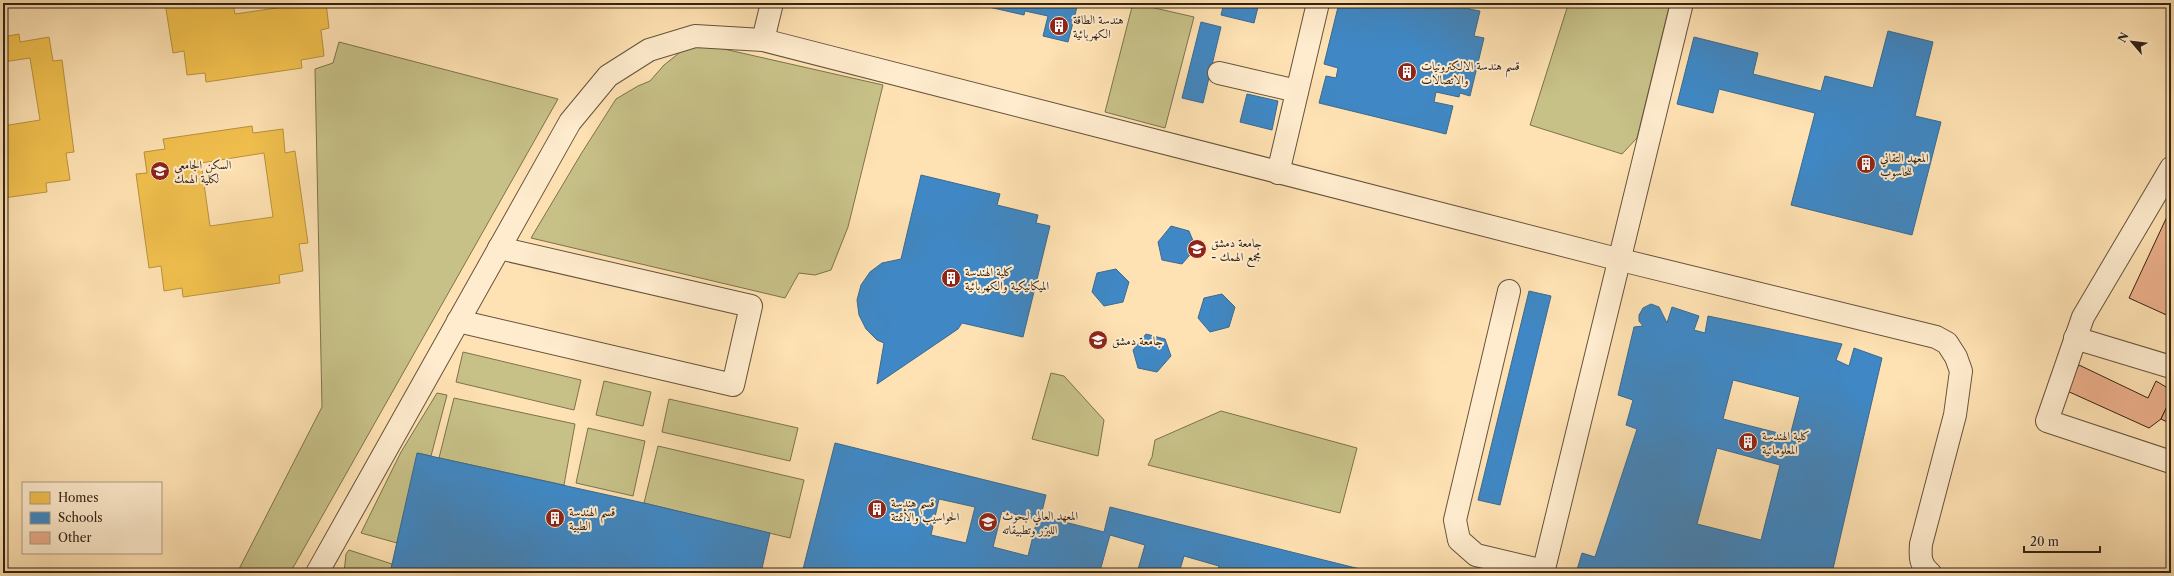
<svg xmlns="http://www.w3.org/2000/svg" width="2174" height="576" font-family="'Libre Caslon Text',Amiri,serif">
<rect width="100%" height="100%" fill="#ffe2b3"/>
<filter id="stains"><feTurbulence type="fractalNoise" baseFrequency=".005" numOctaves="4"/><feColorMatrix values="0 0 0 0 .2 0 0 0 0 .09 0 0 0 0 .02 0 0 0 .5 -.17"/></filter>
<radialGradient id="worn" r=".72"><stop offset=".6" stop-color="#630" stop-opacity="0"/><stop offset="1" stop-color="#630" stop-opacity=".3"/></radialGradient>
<g fill="#c7c188" stroke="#7d724e">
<path d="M1133 3 1194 17 1165 128 1105 112Z"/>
<path d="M1564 3H1670L1637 138 1622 154 1530 125 1567 8Z"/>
<path d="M339 42 558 99 290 573H237L322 407 315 69 333 63Z"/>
<path d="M693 42 883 85 848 227 831 270 815 275 799 273 785 298 531 238 581 154 616 99 638 86 650 81 664 65Z"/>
<path d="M463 352 581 380 574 410 456 382Z"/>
<path d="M1051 373 1064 376 1104 420 1098 456 1032 439Z"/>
<path d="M604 381 651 392 643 426 596 415Z"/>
<path d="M437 393 447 395 431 456 418 453 397 543 361 533 401 452Z"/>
<path d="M454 398 575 424 564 485 439 458Z"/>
<path d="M669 399 798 428 790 461 662 432Z"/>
<path d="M1221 411 1357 448 1340 513 1148 465 1152 457 1155 440Z"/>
<path d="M588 428 645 441 633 496 576 483Z"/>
<path d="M658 446 804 480 790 538 644 503Z"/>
<path d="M349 550 392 564 390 573H344L346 554Z"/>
</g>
<g fill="#f2c14e" stroke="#b9923d" fill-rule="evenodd">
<path d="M165 3H233L235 14 297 5V3H326L329 28 321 30 324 56 301 60 302 68 206 82 205 73 187 75 184 51 173 53Z"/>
<path d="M19 34 20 42 49 37 53 61 62 60 74 152 66 153 70 180 46 183 47 192 3 198V126L40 120 30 58 3 62V37Z"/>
<path d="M252 126 253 133 283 129 285 153 295 151 308 243 299 244 303 271 279 275 280 283 183 297 182 288 164 291 161 266 149 268 136 174 147 173 144 152 165 149 163 139ZM264 153 273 217 210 226 201 163Z"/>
</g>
<g fill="#3f88c5" stroke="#3b6a90" fill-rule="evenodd">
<path d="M971 3H1078L1068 42 1043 36 1048 16 1025 11 1024 15Z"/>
<path d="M1224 3H1259L1254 23 1221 15Z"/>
<path d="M1339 3H1471L1469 9 1480 11 1474 36 1484 38 1470 96 1460 93 1459 97 1436 92 1434 102 1453 106 1446 134 1319 103 1326 76 1336 78 1338 68 1324 64Z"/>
<path d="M1201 22 1221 27 1203 103 1182 98Z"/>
<path d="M1888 31 1933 42 1915 116 1941 122 1912 235 1791 205 1815 113 1719 89 1713 113 1677 104 1694 37 1758 53 1753 74 1821 91 1825 76 1873 88Z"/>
<path d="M1247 94 1278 101 1272 130 1240 122Z"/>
<path d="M921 175 1000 194 997 205 1038 215 1036 223 1050 226 1023 337 962 323 958 329 877 384 884 343 877 340 866 329 859 315 857 300 861 285 870 272 882 263 901 259Z"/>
<path d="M1171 226 1189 231 1196 248 1182 264 1162 260 1158 242Z"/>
<path d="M1116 269 1129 282 1123 302 1104 306 1092 292 1097 273Z"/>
<path d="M1529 291 1551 296 1500 505 1478 500Z"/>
<path d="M1222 294 1235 307 1229 327 1210 332 1198 318 1204 298Z"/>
<path d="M1651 304 1659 307 1667 323 1672 307 1699 316 1694 330 1705 333 1708 316 1842 344 1836 360 1849 366 1854 348 1882 358 1832 573H1576L1582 553 1595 557 1637 429 1626 425 1633 400 1618 395 1634 327 1643 326 1639 321V315L1643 308ZM1733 380 1800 397 1790 436 1723 419ZM1717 448 1780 465 1761 540 1697 524Z"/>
<path d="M1146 334 1165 339 1171 356 1157 372 1138 368 1133 350Z"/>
<path d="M835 443 1046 495 1041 516 1104 532 1110 507 1360 569 1359 573H1217L1219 566 1184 556 1179 573H1137L1145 545 1110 535 1100 571 1105 573H802ZM939 499 975 507 966 543 931 535ZM1002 511 1037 520 1028 556 993 547Z"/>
<path d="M417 453 644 503 770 533 761 573H390Z"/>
</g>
<g fill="#ecaf8b" stroke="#332314">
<path d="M2171 208V317L2129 298Z"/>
<path d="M2079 365 2148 398 2156 381 2171 390V398L2161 419 2149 428 2065 390Z"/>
<path d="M2171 398V424L2161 419Z"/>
</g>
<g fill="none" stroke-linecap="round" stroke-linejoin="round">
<g stroke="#66533c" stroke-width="24">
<g id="minor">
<path d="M763 40 772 3"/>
<path d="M1219 73 1297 91"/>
<path d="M2171 168 2083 317 2047 421 2171 462"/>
<path d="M1278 173 1318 3"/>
<path d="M1509 291 1455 520 1459 540 1476 555 1544 571"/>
<path d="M458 321 733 385 751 306 499 248"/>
<path d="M2075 338 2171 367"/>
<path d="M317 573 570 122 608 76 649 50 695 36 763 40 1621 260 1936 337 1947 343 1956 357 1961 371 1955 415 1921 544C1920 557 1920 565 1930 573"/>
<path d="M1543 573 1682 3"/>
</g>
</g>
<use href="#minor" stroke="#ffecce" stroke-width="22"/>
</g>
<defs>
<g id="building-disc" transform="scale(1)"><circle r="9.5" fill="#8f2418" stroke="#ffecce"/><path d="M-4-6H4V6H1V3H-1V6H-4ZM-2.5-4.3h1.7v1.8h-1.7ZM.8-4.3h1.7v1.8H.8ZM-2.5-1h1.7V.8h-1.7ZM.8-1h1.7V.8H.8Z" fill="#fff"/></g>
<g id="university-disc" transform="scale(1)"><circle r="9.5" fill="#8f2418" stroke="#ffecce"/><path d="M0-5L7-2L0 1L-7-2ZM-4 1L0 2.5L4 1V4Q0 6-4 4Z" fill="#fff"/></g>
</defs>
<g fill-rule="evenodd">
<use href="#building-disc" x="1059" y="26"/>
<use href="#building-disc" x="1407" y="72"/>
<use href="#building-disc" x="1866" y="164"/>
<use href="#university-disc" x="160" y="171"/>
<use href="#university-disc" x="1197" y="249"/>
<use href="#building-disc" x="951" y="278"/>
<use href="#university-disc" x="1098" y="340"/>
<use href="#building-disc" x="1748" y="442"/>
<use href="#building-disc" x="877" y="509"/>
<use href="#building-disc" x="555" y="518"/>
<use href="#university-disc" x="988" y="522"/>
</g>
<g text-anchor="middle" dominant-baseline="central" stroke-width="4" stroke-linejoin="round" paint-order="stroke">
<g font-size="12" fill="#332314" stroke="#ffecce" text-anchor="start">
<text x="1073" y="19">هندسة الطاقة<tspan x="1073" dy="14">الكهربائية</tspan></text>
<text x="1421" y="65">قسم هندسة الالكترونيات<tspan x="1421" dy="14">والاتصالات</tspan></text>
<text x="1880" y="157">المعهد التقاني<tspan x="1880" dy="14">للحاسوب</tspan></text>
<text x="174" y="164">السكن الجامعي<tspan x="174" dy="14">لكلية الهمك</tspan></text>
<text x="1211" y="242">جامعة دمشق<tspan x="1211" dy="14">- مجمع الهمك</tspan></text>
<text x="965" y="271">كلية الهندسة<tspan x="965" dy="14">الميكانيكية والكهربائية</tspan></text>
<text x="1112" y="340">جامعة دمشق</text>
<text x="1762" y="435">كلية الهندسة<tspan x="1762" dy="14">المعلوماتية</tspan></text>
<text x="891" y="502">قسم هندسة<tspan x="891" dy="14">الحواسيب والأتمتة</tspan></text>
<text x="569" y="511">قسم الهندسة<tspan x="569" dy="14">الطبية</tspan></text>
<text x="1002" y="515">المعهد العالي لبحوث<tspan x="1002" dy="14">الليزر وتطبيقاته</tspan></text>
</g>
</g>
<rect width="2174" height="576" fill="none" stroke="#ffe2b3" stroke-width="16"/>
<rect x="4" y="4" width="2166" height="568" fill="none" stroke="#332314" stroke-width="2"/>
<rect x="8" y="8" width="2158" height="560" fill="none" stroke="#332314"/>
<rect x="22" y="482" width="140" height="72" fill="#ffecce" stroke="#ad9c84"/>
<rect x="30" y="492" width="20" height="12" fill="#f2c14e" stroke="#ad9c84"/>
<text x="58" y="502" font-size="12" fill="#332314">Homes</text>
<rect x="30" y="512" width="20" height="12" fill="#3f88c5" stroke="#ad9c84"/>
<text x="58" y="522" font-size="12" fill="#332314">Schools</text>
<rect x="30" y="532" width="20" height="12" fill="#ecaf8b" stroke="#ad9c84"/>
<text x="58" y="542" font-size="12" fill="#332314">Other</text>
<g transform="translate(2132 42) rotate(298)" stroke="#ffecce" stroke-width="3" paint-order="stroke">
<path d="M0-3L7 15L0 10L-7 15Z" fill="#332314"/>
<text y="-6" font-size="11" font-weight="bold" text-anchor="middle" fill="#332314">N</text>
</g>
<path d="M2024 546v6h76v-6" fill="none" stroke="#332314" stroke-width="2"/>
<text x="2030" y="546" font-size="12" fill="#332314" stroke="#ffecce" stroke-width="3" paint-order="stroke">20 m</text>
<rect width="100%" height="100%" filter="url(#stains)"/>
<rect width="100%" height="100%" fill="url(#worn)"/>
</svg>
